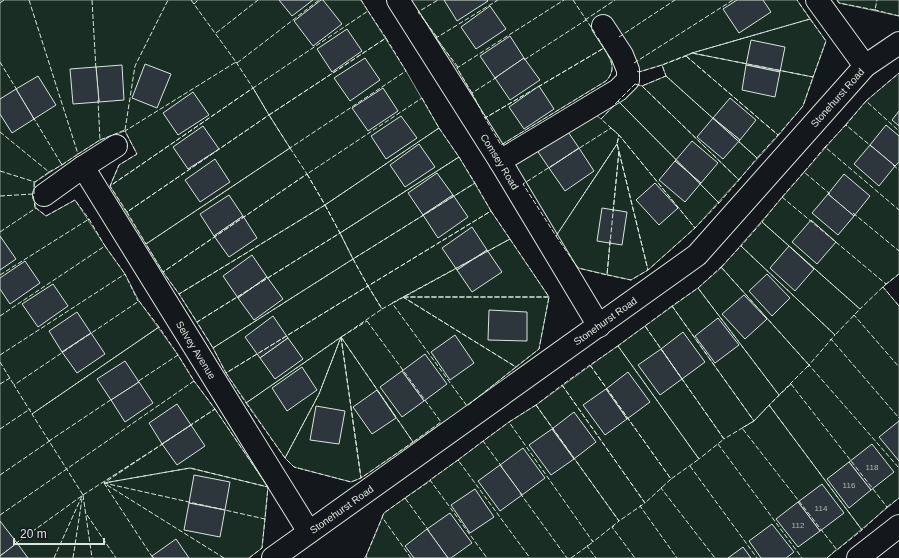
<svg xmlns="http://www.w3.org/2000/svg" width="899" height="558" font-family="Helvetica,sans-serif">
<rect width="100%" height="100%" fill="#14181c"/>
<g fill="#1a2d24" stroke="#939e99">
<path d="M0 0H361L406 71 439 128 459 157 491 211 549 297 539 349 467 406 361 478 351 482 294 467 285 458 226 373 213 348 179 294 163 272 110 186 119 165 137 154 125 131 100 140 35 182 33 194 36 208 46 216 75 200 105 246 125 274 139 301 178 355 194 381 215 409 268 487 262 548 249 558H0Z"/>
<path d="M411 0H797L826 41 803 106 778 136 695 228 648 270 631 280 578 268 556 236 509 157 590 110 601 119 635 84 642 86 666 76 662 65 639 72 612 42 604 48C611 60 617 69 606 81L501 145 457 68Z"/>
<path d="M837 0H899V16L839 3Z"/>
<path d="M899 73V274L883 287 899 306V498L827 558H364L366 556 384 513 458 460 509 422 536 405 645 326 698 288 721 268 866 101Z"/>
</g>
<g fill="#2c363c" stroke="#d8e6dc">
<path d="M279 0H313L292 16Z"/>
<path d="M321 0H323L342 24 313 46 294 21Z"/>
<path d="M444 0H487L488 1 457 21Z"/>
<path d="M737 0H763L771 12 739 33 723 9Z"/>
<path d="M490 6 506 29 476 49 461 27Z"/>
<path d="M347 29 362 51 332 72 317 49Z"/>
<path d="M510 36 524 58 495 78 480 56Z"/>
<path d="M751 40 785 47 780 72 746 65Z"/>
<path d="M365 58 380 80 350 101 334 78Z"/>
<path d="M524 58 540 80 510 100 495 78Z"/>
<path d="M145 64 171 74 157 108 132 98Z"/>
<path d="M122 65 124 100 99 102 96 67Z"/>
<path d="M746 65 780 72 775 97 742 90Z"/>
<path d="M96 67 99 102 73 104 70 69Z"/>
<path d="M38 76 56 105 34 119 16 89Z"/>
<path d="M539 86 554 109 524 129 509 107Z"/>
<path d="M383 88 398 111 368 131 352 108Z"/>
<path d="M16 89 34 119 12 133 0 114V99Z"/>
<path d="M193 92 209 115 178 135 163 113Z"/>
<path d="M730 98 756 120 740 140 713 118Z"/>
<path d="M899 111V126L892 120Z"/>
<path d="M401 116 417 138 386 159 371 136Z"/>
<path d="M713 118 740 140 723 159 697 137Z"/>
<path d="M886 125 899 136V162L895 166 870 145Z"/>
<path d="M203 126 219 149 188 169 173 147Z"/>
<path d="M564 126 579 148 549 168 534 146Z"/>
<path d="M692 141 718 163 701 183 675 161Z"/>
<path d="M419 144 435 167 405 187 390 165Z"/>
<path d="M870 145 895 166 879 186 854 164Z"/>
<path d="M579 148 594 171 565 191 549 168Z"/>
<path d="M215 159 230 182 200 202 185 180Z"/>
<path d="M675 161 701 183 685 202 659 180Z"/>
<path d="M437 173 453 195 423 215 408 193Z"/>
<path d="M844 174 870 196 854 216 828 194Z"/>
<path d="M655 183 678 208 659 225 636 200Z"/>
<path d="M828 194 854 216 838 235 812 213Z"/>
<path d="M229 195 243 216 214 236 200 214Z"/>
<path d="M453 195 468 217 438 238 423 215Z"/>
<path d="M602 208 627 212 622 245 597 241Z"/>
<path d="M243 216 257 238 229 257 214 236Z"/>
<path d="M811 220 836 242 817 264 792 242Z"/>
<path d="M472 227 487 250 457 270 442 248Z"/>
<path d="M0 236 16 259 0 270Z"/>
<path d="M789 246 814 269 795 291 770 268Z"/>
<path d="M487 250 502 272 472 292 457 270Z"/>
<path d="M252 255 267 277 238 298 223 276Z"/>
<path d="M25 261 40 283 10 304 0 289V278Z"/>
<path d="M767 274 790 298 772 316 749 291Z"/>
<path d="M267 277 283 299 254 320 238 298Z"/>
<path d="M53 284 68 306 38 327 22 304Z"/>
<path d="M744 295 767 319 745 339 722 314Z"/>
<path d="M489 310 527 312V341L488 340Z"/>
<path d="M77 312 91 333 62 352 49 331Z"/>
<path d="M273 316 288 338 260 358 245 337Z"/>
<path d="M718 318 739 345 715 363 695 336Z"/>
<path d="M683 332 705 362 682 379 661 349Z"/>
<path d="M91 333 105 354 77 373 62 352Z"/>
<path d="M455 335 474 363 450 380 431 352Z"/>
<path d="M288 338 303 359 275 379 260 358Z"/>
<path d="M661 349 682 379 660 395 638 365Z"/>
<path d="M425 354 447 384 424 401 402 371Z"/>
<path d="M125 361 139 382 111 400 97 379Z"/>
<path d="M302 367 317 390 287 411 272 388Z"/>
<path d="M402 371 424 401 402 417 380 387Z"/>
<path d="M628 372 650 402 627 419 606 389Z"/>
<path d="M139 382 153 403 125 422 111 400Z"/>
<path d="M606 389 627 419 605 435 583 405Z"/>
<path d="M377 390 396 418 372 434 353 407Z"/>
<path d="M177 404 191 425 162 444 149 423Z"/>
<path d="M316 406 345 411 339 444 310 440Z"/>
<path d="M574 412 596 442 574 459 552 429Z"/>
<path d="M899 421V461L879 437Z"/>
<path d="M191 425 205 446 177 465 162 444Z"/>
<path d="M552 429 574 459 551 475 529 445Z"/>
<path d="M872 444 894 472 871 490 849 462Z"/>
<path d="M523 448 545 478 522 495 500 465Z"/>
<path d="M849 462 871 490 849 508 827 479Z"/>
<path d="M500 465 522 495 500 511 478 481Z"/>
<path d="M194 475 230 482 225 510 189 503Z"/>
<path d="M822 484 844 513 820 531 798 502Z"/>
<path d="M475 489 494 517 470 533 451 505Z"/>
<path d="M798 502 820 531 798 547 776 519Z"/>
<path d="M189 503 225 510 220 537 184 530Z"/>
<path d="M450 513 472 543 451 558H448L427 529Z"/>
<path d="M0 521 17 543 0 556Z"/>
<path d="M772 524 794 552 786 558H761L749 541Z"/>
<path d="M427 529 448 558H414L405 546Z"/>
<path d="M176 539 189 558H154L152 556Z"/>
<path d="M17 543 28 558H0V556Z"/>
<path d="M743 547 751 558H728Z"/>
</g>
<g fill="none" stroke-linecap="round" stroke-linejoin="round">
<g stroke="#d8e6dc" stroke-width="24">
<g id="minor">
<path id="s1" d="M398 0 500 161 599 326"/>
<path d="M817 0 865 66"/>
<path d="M500 161 618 90 628 80V70L622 55 603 26"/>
<path id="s2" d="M83 167 309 532"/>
<path d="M44 195 83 167 116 146"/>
<path id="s3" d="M273 558 697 255 865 66 899 43"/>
<path d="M858 558 899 526"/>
</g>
</g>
<use href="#minor" stroke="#14181c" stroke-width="22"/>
<g stroke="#d8e6dc" stroke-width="1" stroke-dasharray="5 2" stroke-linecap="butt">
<path d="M29 0 78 154 100 140 98 100"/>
<path d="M92 0 96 70"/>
<path d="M191 0 236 62 235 63"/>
<path d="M361 0 368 11H367"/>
<path d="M573 0 595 33"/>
<path d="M837 0 839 3 875 10 877 0"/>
<path d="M0 3 4 0"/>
<path d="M194 4 198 0"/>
<path d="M875 9V10L899 16"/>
<path d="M368 11 386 38 269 115 253 88Z"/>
<path d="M810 19 826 41 813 77 692 53Z"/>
<path d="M585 20 615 0"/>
<path d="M216 33 258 0"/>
<path d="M437 37 418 12 438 0"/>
<path d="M619 37 675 0"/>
<path d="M386 38 406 71 290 148 269 115Z"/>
<path d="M604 48C611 60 617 69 606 81L501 145 485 118Z"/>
<path d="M692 53 813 77 803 106 778 135 686 56Z"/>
<path d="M686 56 778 135 757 158 666 76 662 65Z"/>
<path d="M524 60 586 20"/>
<path d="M0 62 17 90"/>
<path d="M236 62 253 88 110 186 119 165 137 154 125 131Z"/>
<path d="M237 63 319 0"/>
<path d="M634 63 733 0"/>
<path d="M458 67 436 38 498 0"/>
<path d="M637 71 639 72 662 65 692 53 810 19 797 0"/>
<path d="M666 76 757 158 739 180 642 86Z"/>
<path d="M497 77 472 93 485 118 526 94"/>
<path d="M635 84 642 86 739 180 719 203 618 101Z"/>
<path d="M538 87 604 48 598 38"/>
<path d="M253 88 269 115 127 212 110 186Z"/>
<path d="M472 93 457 68 564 0"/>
<path d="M422 98 439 128 325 205 307 174Z"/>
<path d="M618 101 719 203 695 228 619 135 601 119Z"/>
<path d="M866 101 899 73"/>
<path d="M269 115 290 148 146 244 127 212Z"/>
<path d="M33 117 62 165 78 154V153"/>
<path d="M847 126 846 125 866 101 899 131"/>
<path d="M439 128 459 157 340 233 325 205Z"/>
<path d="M611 128 619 135 617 144 556 236 523 184Z"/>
<path d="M125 130 135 66 168 0"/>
<path d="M0 132 49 172 62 165 61 163"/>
<path d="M100 140 125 130"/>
<path d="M617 144 619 151 607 275 578 268 556 236Z"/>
<path d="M290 148 307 174 163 272 146 244Z"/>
<path d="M826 148 825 147 846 125 872 147"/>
<path d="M459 157 475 183 353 259 340 233Z"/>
<path d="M893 165 899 170"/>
<path d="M0 171 35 182 49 172 48 171"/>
<path d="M804 172 825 147 899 210"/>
<path d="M307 174 325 205 179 294 163 272Z"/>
<path d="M475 183 491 211 368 286 353 259Z"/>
<path d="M34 194V182"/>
<path d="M0 196 33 194 35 208"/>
<path d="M782 197 886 284 860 309 762 222Z"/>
<path d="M782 197 804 172 830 194"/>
<path d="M325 205 340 233 197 322 179 294Z"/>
<path d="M491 211 510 239 382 309 368 286Z"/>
<path d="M613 212 619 151 648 270"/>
<path d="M853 213 899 251"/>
<path d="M762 222 860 309 835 335 741 246Z"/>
<path d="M0 232 36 208 46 216 75 200 89 219 88 220"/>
<path d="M340 233 353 259 213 348 197 322Z"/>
<path d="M510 239 549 297H403Z"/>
<path d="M610 240 607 275 631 280 648 270 695 228 619 135 617 144 648 270"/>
<path d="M741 246 835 335 809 365 721 267Z"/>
<path d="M353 259 368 286 226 373 213 348Z"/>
<path d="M721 267 809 365 779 395 698 288Z"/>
<path d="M0 275 89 219 105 246"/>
<path d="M885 283 886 284 899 274"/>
<path d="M368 286 382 309 246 403 226 373Z"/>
<path d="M698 288 779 395 754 421 672 306Z"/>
<path d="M882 288 883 287 899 306"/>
<path d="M403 297H549L539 349 516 367Z"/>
<path d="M403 297 516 367 467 406 392 303Z"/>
<path d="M139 301 159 327 32 414 14 385Z"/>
<path d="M672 306 754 421 724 439 645 326Z"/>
<path d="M0 316 105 246 125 274 124 275"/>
<path d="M853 316 854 315 899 367"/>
<path d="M367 321 441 422 413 442 341 337Z"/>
<path d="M645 326 724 439 699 459 618 346Z"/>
<path d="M341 337 361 478 351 482 294 467 285 458 319 394Z"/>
<path d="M341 337 413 442 361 478Z"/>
<path d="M341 337 319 394 285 458 246 403Z"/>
<path d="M830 340 831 339 899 418"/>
<path d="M618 346 699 459 671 479 590 365Z"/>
<path d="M0 355 125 274 138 301"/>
<path d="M0 362 14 385 15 384"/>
<path d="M590 365 671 479 645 503 562 385Z"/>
<path d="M808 367 809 365 899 468"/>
<path d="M0 384 10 378"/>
<path d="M791 384 887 507 862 530 769 405Z"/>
<path d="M562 385 645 503 619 521 536 405Z"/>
<path d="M536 405 619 521 593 542 509 422Z"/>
<path d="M769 405 862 530 837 550 742 428 754 421Z"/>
<path d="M215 409 268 487 190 468 104 483Z"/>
<path d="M189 426 215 409 194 381 193 382"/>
<path d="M0 429 30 409V410"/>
<path d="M49 441 32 414 159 327 178 355H177"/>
<path d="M484 442 483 441 458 460 530 558"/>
<path d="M718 444 802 558"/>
<path d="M459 461 458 460 430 480 487 558"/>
<path d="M690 466 757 558"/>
<path d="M502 467 483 441 509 422"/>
<path d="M190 468 268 487 265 519 104 483Z"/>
<path d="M0 475 51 440"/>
<path d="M104 483 153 558"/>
<path d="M107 485 224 558"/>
<path d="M662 487 661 488 715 558"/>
<path d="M520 493 567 558"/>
<path d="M83 495 92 558"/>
<path d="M83 495 164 443"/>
<path d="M406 499 405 498 384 513 382 517 411 558"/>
<path d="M641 505 640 506 677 558"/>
<path d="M887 507 899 498"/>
<path d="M0 515 194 381 178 355 137 382"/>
<path d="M87 515 116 558"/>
<path d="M614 526 612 527 635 558"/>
<path d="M429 531 405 498 430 481"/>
<path d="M15 544 83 495 49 441 112 399"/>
<path d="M588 545 587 546 596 558"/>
<path d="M54 558 82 496"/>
<path d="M73 558 82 499"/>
<path d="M249 558 262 548 265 519H264"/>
<path d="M367 558 366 556 382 518"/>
<path d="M571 558 593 542 592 540"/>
<path d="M827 558 837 549"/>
</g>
</g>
<g text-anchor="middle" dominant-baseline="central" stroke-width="3" stroke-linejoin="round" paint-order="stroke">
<g font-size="8" fill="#adbab4">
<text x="872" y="467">118</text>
<text x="849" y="485">116</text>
<text x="821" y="508">114</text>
<text x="798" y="525">112</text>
</g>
<g font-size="10" fill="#d8e6dc" stroke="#14181c">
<text stroke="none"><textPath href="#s3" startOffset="732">Stonehurst Road</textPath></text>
<text stroke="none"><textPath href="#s1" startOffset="191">Comsey Road</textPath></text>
<text stroke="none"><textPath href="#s3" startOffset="408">Stonehurst Road</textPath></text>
<text stroke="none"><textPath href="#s2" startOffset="215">Selvey Avenue</textPath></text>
<text stroke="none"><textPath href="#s3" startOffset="84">Stonehurst Road</textPath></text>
</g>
</g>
<path d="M14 538v6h90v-6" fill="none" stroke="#d8e6dc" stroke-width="2"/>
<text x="20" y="538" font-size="12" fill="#d8e6dc" stroke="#14181c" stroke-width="3" paint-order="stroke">20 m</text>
</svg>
